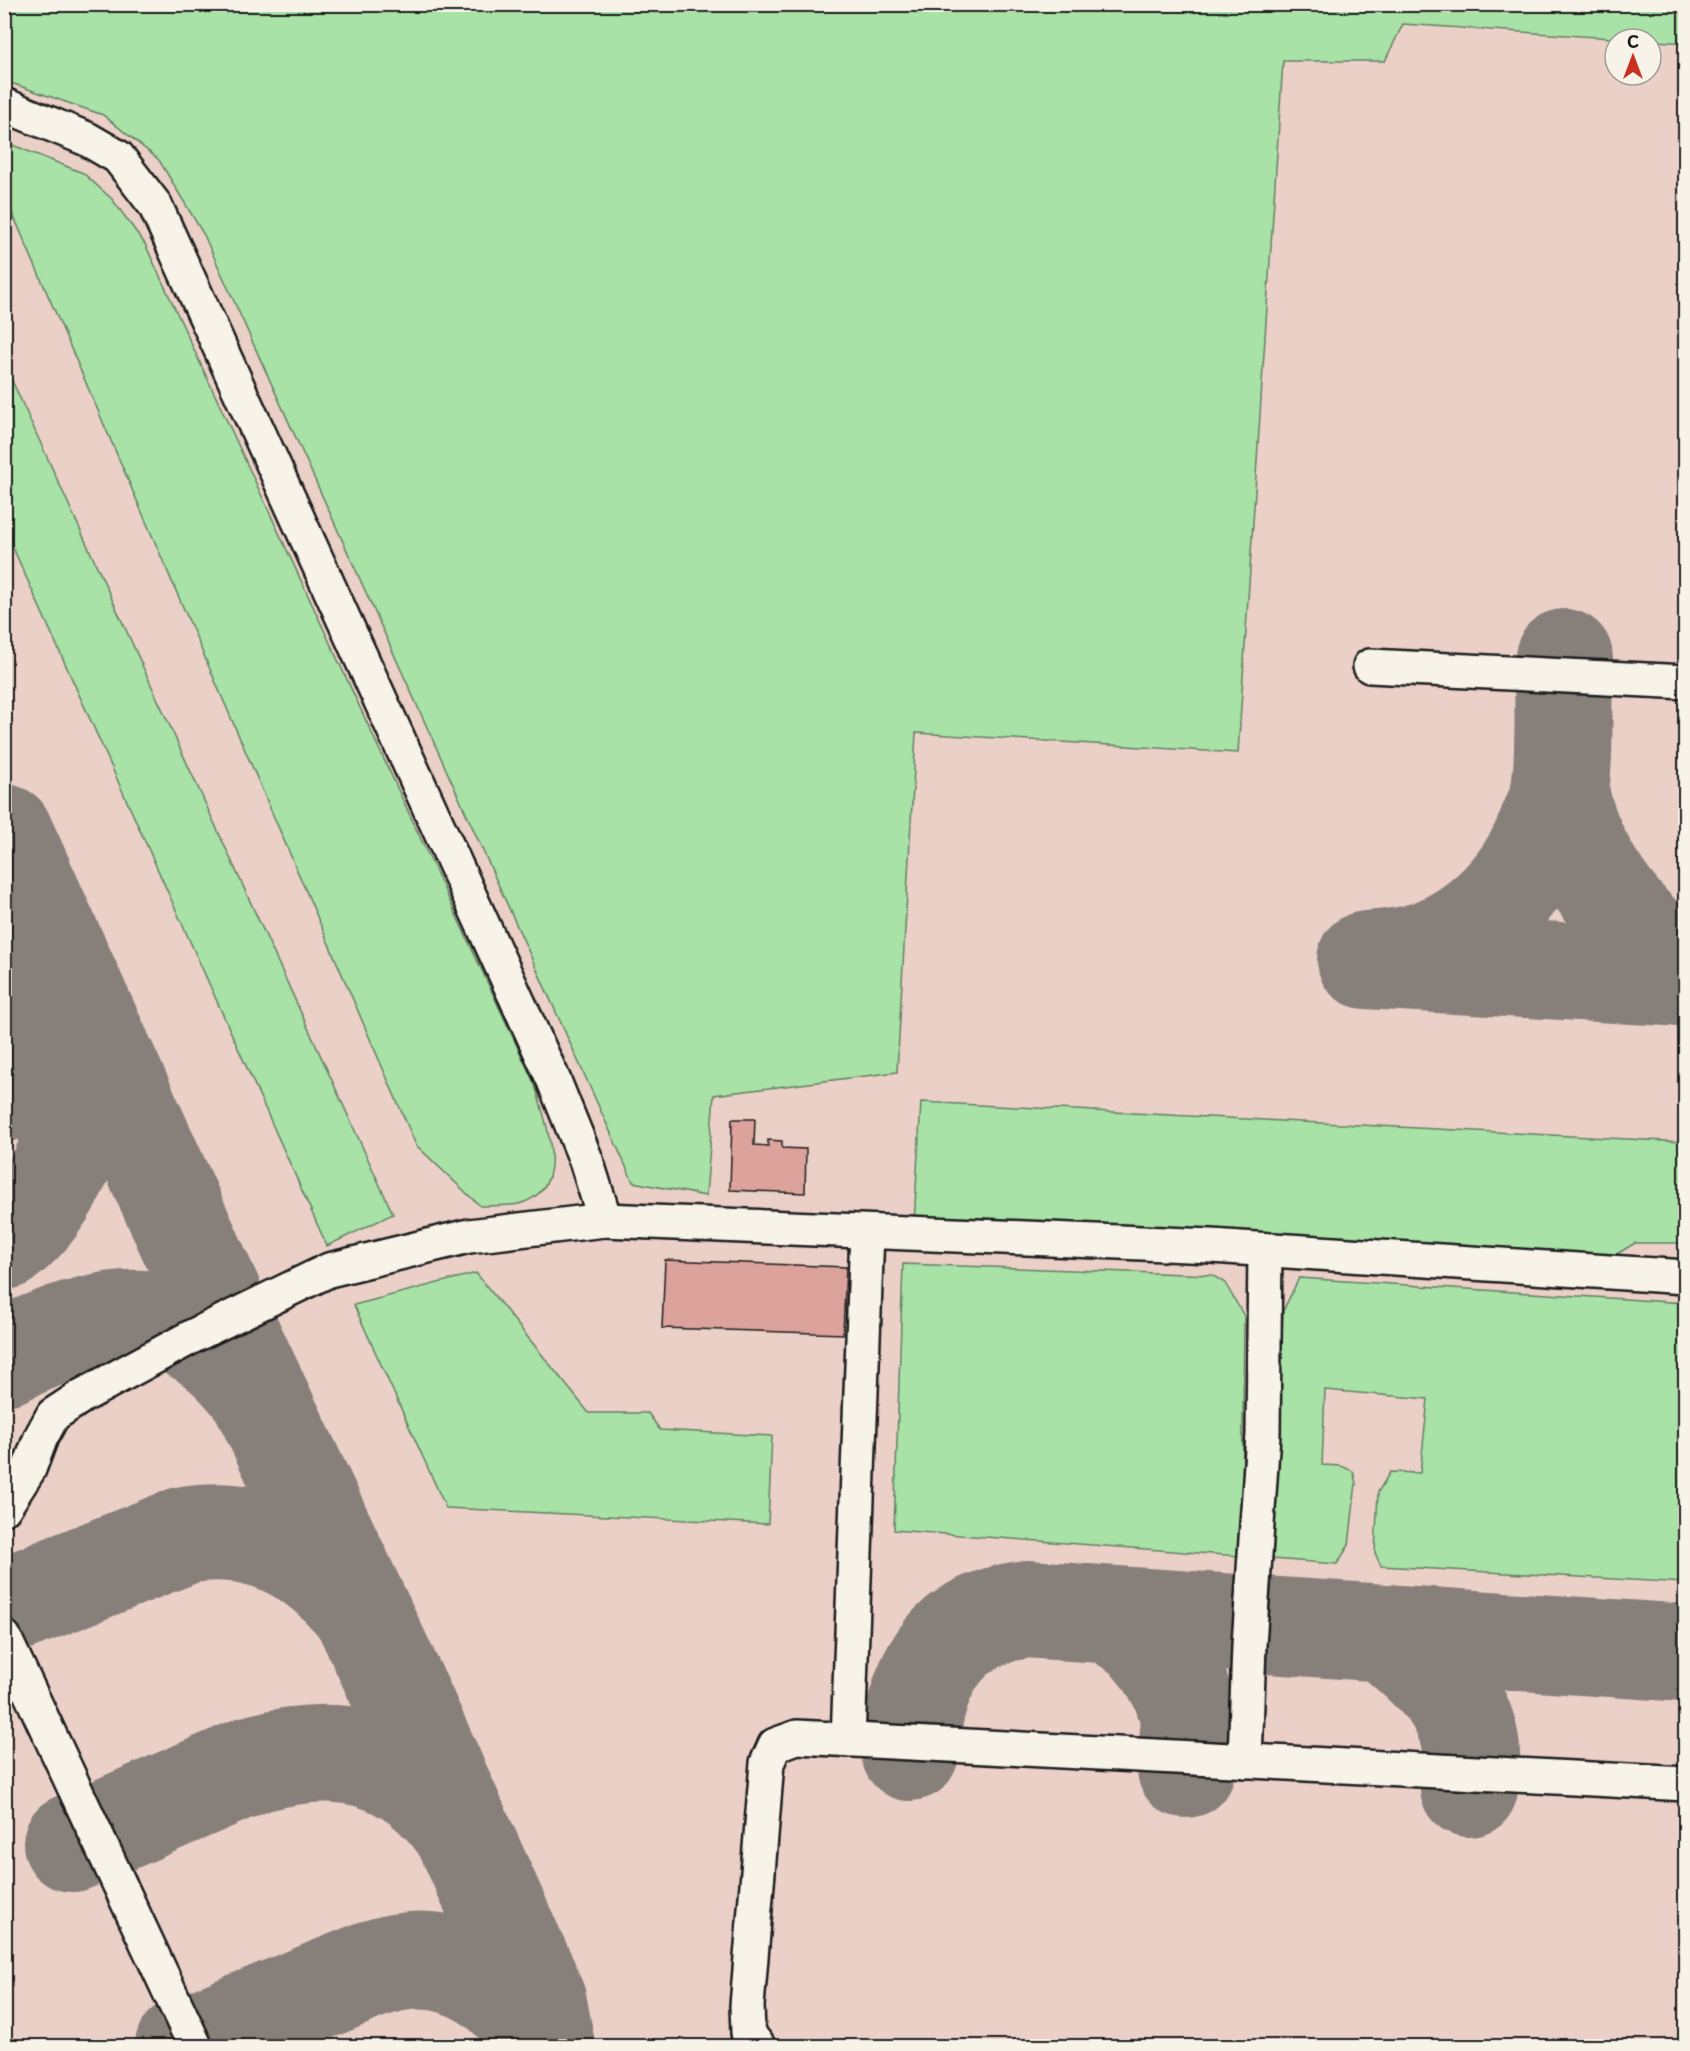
<svg xmlns="http://www.w3.org/2000/svg" width="1690" height="2051" font-family="'Playpen Sans',sans-serif">
<rect width="100%" height="100%" fill="#f2e3d9"/>
<filter id="ink" filterUnits="userSpaceOnUse"><feTurbulence type="fractalNoise" baseFrequency=".0167" numOctaves="2"/><feDisplacementMap in="SourceGraphic" scale="12" xChannelSelector="R" yChannelSelector="G"/><feConvolveMatrix kernelMatrix="1 2 1 2 8 2 1 2 1" color-interpolation-filters="sRGB"/></filter>
<g filter="url(#ink)">
<path fill="#ebd0c7" fill-rule="evenodd" d="M5 5H1685V2046H5ZM1615 39H1651V75H1615Z"/>
<g fill="#a8e2a7" stroke="#627f62" stroke-width="1.5">
<path d="M5 4H1685L1686 43 1403 24 1385 61H1283L1238 753 916 733 897 1072 714 1095 706 1196 633 1182 204 235 159 160 103 115 5 81Z"/>
<path d="M5 142 83 173 112 199 145 244 535 1085C545 1122 572 1187 522 1203 510 1207 493 1205 480 1206L416 1145 5 196Z"/>
<path d="M4 363 393 1214 327 1246 5 530Z"/>
<path d="M921 1102 1685 1142V1243H1635L1607 1260 914 1222Z"/>
<path d="M903 1264 1212 1275 1225 1283 1244 1316 1242 1529 1238 1556 894 1530Z"/>
<path d="M476 1273 589 1413H648L660 1430 772 1436 768 1524 446 1508 354 1305Z"/>
<path d="M1299 1278 1685 1303V1583L1381 1566 1375 1553 1378 1492 1390 1472 1420 1473 1428 1399 1325 1390 1322 1465 1341 1466 1353 1471 1356 1483 1349 1545 1337 1564 1273 1559 1283 1311Z"/>
</g>
<g fill="none" stroke-linecap="round" stroke-linejoin="round">
<g stroke="#87807a" stroke-width="98">
<path d="M1564 658C1562 701 1566 747 1560 790 1558 801 1552 814 1548 824 1526 887 1469 944 1402 956 1390 958 1378 959 1366 960L1686 978"/>
<path d="M1560 791C1571 855 1626 938 1686 966"/>
<path d="M4 833 224 1320 407 1708 527 1975 538 2003 546 2046"/>
<path d="M4 1093C45 1050 57 1018 55 959"/>
<path d="M4 1241C70 1190 94 1089 81 1011"/>
<path d="M4 1357C105 1311 180 1290 256 1390"/>
<path d="M4 1607 185 1535C259 1523 313 1552 359 1608"/>
<path d="M1111 1615 1144 1636 1166 1663 1180 1688 1190 1718 1186 1769"/>
<path d="M1387 1633C1420 1663 1462 1693 1470 1742 1473 1756 1469 1774 1469 1788"/>
<path d="M910 1752C913 1694 935 1634 996 1616 1006 1612 1017 1611 1027 1609L1686 1653"/>
<path d="M72 1843 254 1764C339 1741 408 1753 461 1829"/>
<path d="M184 2046 370 1970C380 1967 391 1963 401 1962 463 1952 517 1992 541 2046"/>
</g>
</g>
<g fill="#dca29c" stroke="#1c1c1c" stroke-width="1.5">
<path d="M732 1119H755L754 1145 768 1146V1140L782 1141V1148L806 1149 805 1193 730 1190Z"/>
<path d="M665 1260 846 1267 843 1334 662 1328Z"/>
</g>
<g fill="none" stroke-linecap="round" stroke-linejoin="round">
<g stroke="#1c1c1c" stroke-width="38">
<g id="minor">
<path d="M4 105 87 139 118 157 155 205 554 1081 586 1160 605 1220 469 1236 329 1270 195 1335 82 1396 53 1415 41 1437 29 1469 4 1508"/>
<path d="M1370 666 1686 682"/>
<path d="M605 1220 1211 1246 1686 1277"/>
<path d="M4 1637 195 2046"/>
<path d="M848 1740 867 1232"/>
<path d="M1245 1761 1249 1645 1263 1434 1265 1250"/>
<path d="M758 2046 748 2033 747 2006 767 1763 775 1745 797 1737 1686 1784"/>
</g>
</g>
<use href="#minor" stroke="#f7f3e8" stroke-width="33"/>
</g>
</g>
<rect width="1690" height="2051" fill="none" stroke="#f7f3e8" stroke-width="24"/>
<rect x="12" y="12" width="1666" height="2027" fill="none" stroke="#1c1c1c" stroke-width="2" filter="url(#ink)"/>
<g transform="translate(1633 57)"><circle r="28" fill="#f7f3e8" stroke="#9f9d96" stroke-width="1.5"/>
<path d="M0-4.5L10 22L0 15L-10 22Z" fill="#c8321e"/>
<text y="-9" font-size="16" font-weight="bold" text-anchor="middle" fill="#1c1c1c">С</text>
</g>
</svg>
